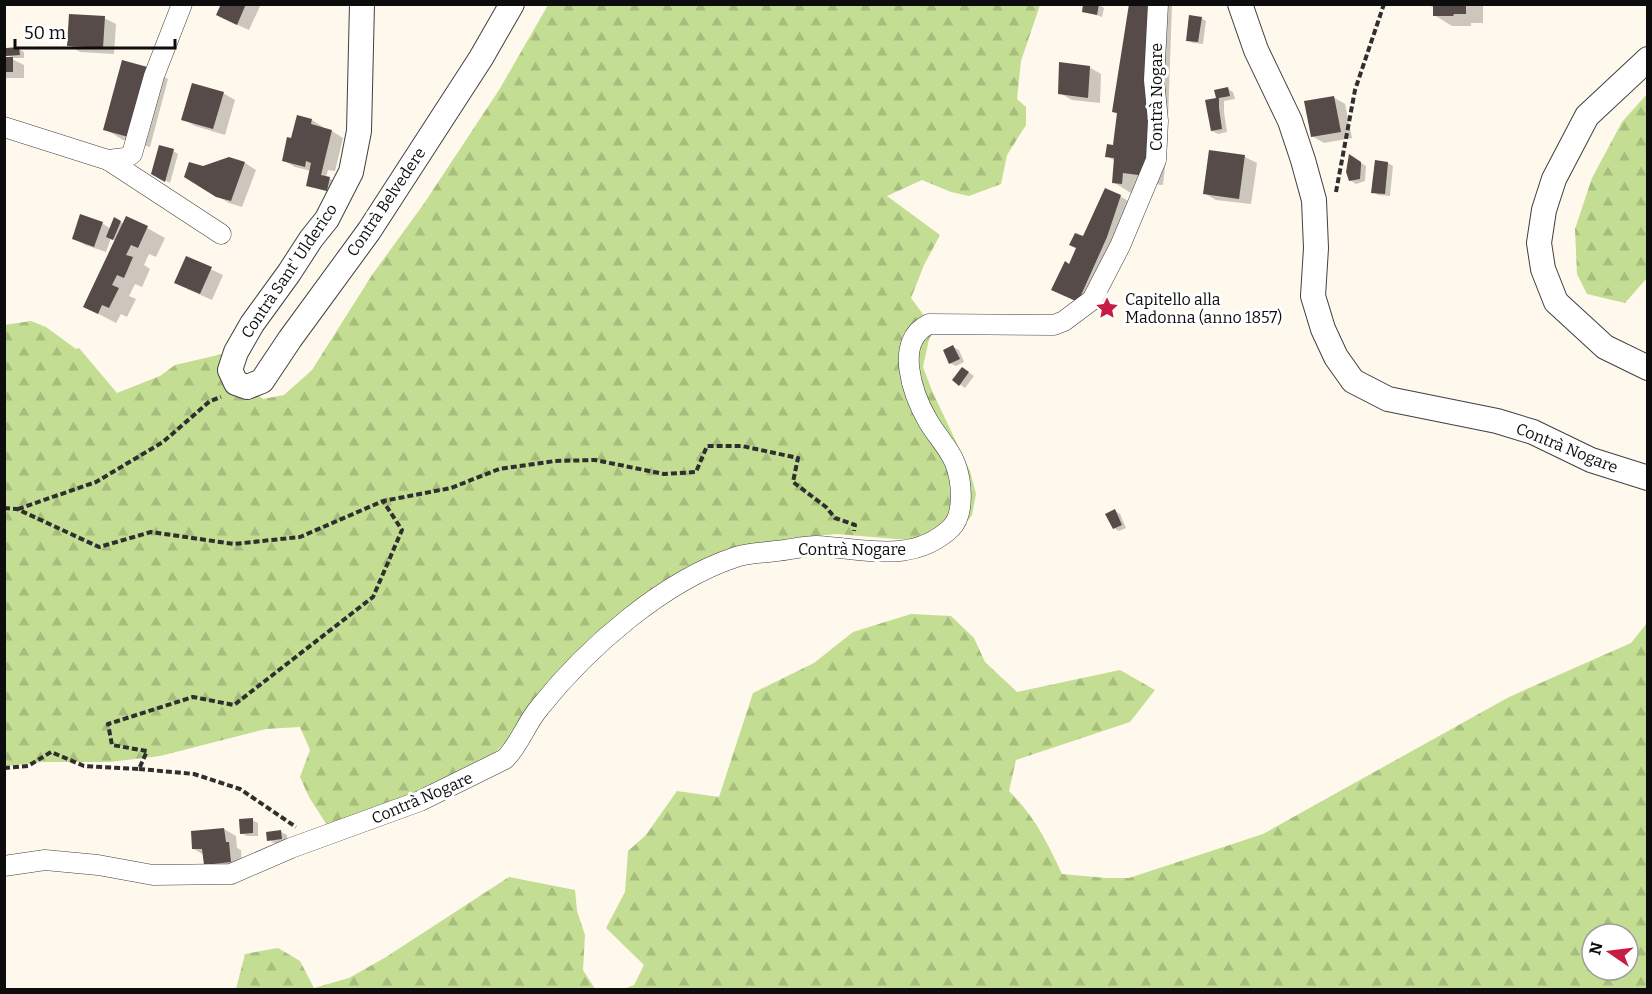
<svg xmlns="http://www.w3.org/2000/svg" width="1652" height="994" font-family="Bitter,serif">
<defs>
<pattern id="forest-firs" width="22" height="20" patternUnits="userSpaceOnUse" patternTransform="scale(1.5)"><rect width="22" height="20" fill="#c3de92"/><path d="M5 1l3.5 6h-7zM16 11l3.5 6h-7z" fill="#a6bd7d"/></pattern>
</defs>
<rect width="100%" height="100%" fill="#fff8ec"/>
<g fill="url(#forest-firs)" fill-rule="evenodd">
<path d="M548 5H1040L1021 61 1017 99 1026 107V125L1007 155 1001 184 969 196 951 192 922 180 887 196 940 235 924 265 911 298 928 321 933 333 929 339 923 367 933 393 970 471 976 494 972 515 964 525 920 541 837 534 790 538 757 547 650 594 493 755 332 833 309 797 300 777 310 750 300 727 266 729 160 756 110 762H43L5 766 4 325 31 321 46 327 76 349 79 348 117 393 160 376 175 365 231 352 243 384 263 399 284 395 312 370 372 275 423 205 499 90Z"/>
<path d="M1647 94V278L1625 303 1587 294 1577 274 1575 229 1592 178 1622 122Z"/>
<path d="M911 614 951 616 974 638 985 662 1017 692 1120 670 1155 690 1130 722 1016 760 1009 791C1035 817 1047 842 1062 874L1106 878H1129L1263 834 1509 697 1631 643 1647 623V989H624L634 985 644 965 606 928 625 892 628 851 646 835 677 791 719 797 753 693 814 663 853 632ZM1592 934H1628V970H1592Z"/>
<path d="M509 877 575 890 577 911 585 935 583 970 595 989H236L245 954 278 948 300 961 314 988 349 978 386 957Z"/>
</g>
<g fill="#0003">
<path d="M222 4H261L249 30 229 21Z"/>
<path d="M1098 4 1104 8 1102 17 1084 11Z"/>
<path d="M1130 4H1172L1167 150 1163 185 1140 183 1139 193H1131L1113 182 1115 161 1107 156 1115 147 1118 114 1114 112Z"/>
<path d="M1425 4H1483V23H1471V26H1452L1434 15 1435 8Z"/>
<path d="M104 18 116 24 114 54 80 52 69 45Z"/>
<path d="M1201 18 1206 21 1203 44 1193 43 1187 40Z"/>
<path d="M4 42 6 49H19L24 52V58H13L6 54V59H12L24 65V78H4Z"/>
<path d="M1089 67 1101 74 1100 103 1072 100 1060 93Z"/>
<path d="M150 69 168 79 150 147 123 140 105 129Z"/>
<path d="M1228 89 1233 92 1235 99 1224 101V112L1227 132 1218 134 1212 131 1218 100 1216 91Z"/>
<path d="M223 93 235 100 225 135 195 126 183 119Z"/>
<path d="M1333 97 1345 104 1352 138 1324 143 1312 136Z"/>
<path d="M312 120 323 127V129L332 131 343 138 335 171 328 170 326 177 335 181 332 193 308 185 311 171 295 167 283 160 292 140Z"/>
<path d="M173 151 178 154 170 183 152 173Z"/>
<path d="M1210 152 1245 157 1257 163 1251 204 1216 200 1204 193Z"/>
<path d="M1355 159 1366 166 1365 181 1356 184 1350 180Z"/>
<path d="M245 163 256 170 242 207 229 203 217 196 203 168Z"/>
<path d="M1388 163 1393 166 1390 196 1378 195 1373 192Z"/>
<path d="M1120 196 1138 207 1125 248 1096 310 1053 289Z"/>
<path d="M115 219 124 224 147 228 165 238 156 257 149 254 144 265 150 269 142 287 135 284 129 296 136 299 127 317 121 314 116 323 85 307 116 241 111 238 106 252 85 245 73 238 102 223 111 229Z"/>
<path d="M186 258 223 275 212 300 187 289Z"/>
<path d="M953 347 959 350 964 362 956 366 950 363Z"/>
<path d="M968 372 974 376 965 388 954 380Z"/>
<path d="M1115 511 1120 514 1126 528 1119 531 1114 528Z"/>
<path d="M252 820 258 823V836H247L241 833Z"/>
<path d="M224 829 236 836 237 848 241 850 242 868 217 871 205 864 204 855 194 849Z"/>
<path d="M281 832 287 835V842L274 843 269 840Z"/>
</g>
<g fill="#564b48">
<path d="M221 4H246L237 25 216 15Z"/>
<path d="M1083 4H1099L1097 15 1082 12Z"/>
<path d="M1129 4H1153L1150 139 1146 176 1123 173 1122 184 1112 183 1114 158 1105 157 1107 144 1113 145 1117 113 1112 112Z"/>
<path d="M1433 4H1466V14H1454L1453 16H1433Z"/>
<path d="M69 14 105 16 103 48 67 46Z"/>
<path d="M1189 15 1202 17 1198 42 1186 41Z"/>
<path d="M19 47 20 55 6 56V48Z"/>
<rect x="4" y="57" width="9" height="15"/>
<path d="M122 60 151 68 132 138 103 130Z"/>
<path d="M1059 62 1090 66 1088 98 1058 94Z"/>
<path d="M192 83 224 92 213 129 181 120Z"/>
<path d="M1228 87 1230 96 1219 98V108L1222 129 1211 131 1205 100 1216 98 1214 90Z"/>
<path d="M1334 96 1341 132 1311 137 1304 101Z"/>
<path d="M297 115 312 119 311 124 332 130 321 175 330 177 327 191 306 186 311 163 306 161 305 167 282 161 287 137 291 138Z"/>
<path d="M159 145 174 149 165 182 151 174Z"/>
<path d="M1209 150 1245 155 1239 199 1203 194Z"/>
<path d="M1349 154 1361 162V165L1360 179 1349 181 1346 172Z"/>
<path d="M229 157 245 162 231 201 216 197 184 177 189 162 203 166Z"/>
<path d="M1375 160 1388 162 1385 194 1371 193Z"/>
<path d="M1105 188 1121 195 1107 237 1078 302 1051 290 1065 261 1069 264 1076 248 1069 245 1075 233 1083 236Z"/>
<path d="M80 214 103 222 94 247 72 239Z"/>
<path d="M126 216 148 226 138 248 131 245 126 255 133 257 124 278 117 275 112 285 119 288 109 308 102 305 98 314 83 307Z"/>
<path d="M114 217 121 221 113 240 106 237Z"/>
<path d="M186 256 212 267 200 294 174 283Z"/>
<path d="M953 345 960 359 949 364 943 350Z"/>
<path d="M962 367 969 372 959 386 952 380Z"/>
<path d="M1115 509 1122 525 1113 529 1105 514Z"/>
<path d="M253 818V833L240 834 239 819Z"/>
<path d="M224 828 226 842H229L231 862 204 865 202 849H192L191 831Z"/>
<path d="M281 830 282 839 267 841 266 832Z"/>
</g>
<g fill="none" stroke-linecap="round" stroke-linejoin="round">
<g stroke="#404040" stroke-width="21">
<g id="minor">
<path d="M4 127 108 160 125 158 132 154 154 76 182 4"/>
<path d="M108 160 221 234"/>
<path d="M4 866 45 860 98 865 153 875 231 874 291 848 420 801 505 759C520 744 526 723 540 707 587 648 663 581 736 557 748 553 763 553 776 551 789 550 803 546 816 546 863 548 912 565 951 528 965 514 962 481 955 463 949 448 936 435 928 421 913 395 893 341 929 324L1054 325 1064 321 1092 300 1120 246 1156 160 1158 121 1154 80 1158 4"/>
</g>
</g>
<g stroke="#404040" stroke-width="26">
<g id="tertiary">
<path d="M362 4 359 131 351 172 327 219 311 239 289 273 252 324 236 352 230 370 236 383 247 387 262 381 290 339 369 231 481 58 512 4"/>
<path d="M1240 4 1256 50 1290 121 1303 160 1314 200 1316 248 1313 296 1323 329 1336 357 1353 381 1388 399 1497 421 1533 432 1591 460 1648 478"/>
<path d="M1648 59 1587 116 1554 179 1544 210 1539 243 1543 269 1556 302 1605 347 1648 368"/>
</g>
</g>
<g stroke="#2f2f2f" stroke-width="4" stroke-dasharray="6 3" stroke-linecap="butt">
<path d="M1336 192 1355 90 1384 4"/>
<path d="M4 508 17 509 99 547 151 532 234 544 300 537 383 501 451 488 499 469 555 461 595 460 664 474 696 472 707 446H742L798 458 793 482 826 507 835 518 855 525 854 531"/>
<path d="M18 509 96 482 163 442 210 401 221 397"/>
<path d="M4 768 28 766 51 752 84 766 139 769 147 751 112 745 108 724 193 697 234 705 373 597 402 530 383 501"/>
<path d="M139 769 194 774 240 789 296 827"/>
</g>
<use href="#minor" stroke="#fff" stroke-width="20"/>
<use href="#tertiary" stroke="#fff" stroke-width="24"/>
</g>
<defs>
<g id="sight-bare" transform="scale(1.8)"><path d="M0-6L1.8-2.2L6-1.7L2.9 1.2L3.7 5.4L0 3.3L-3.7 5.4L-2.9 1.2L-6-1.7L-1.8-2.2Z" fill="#c61c46" stroke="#fff" stroke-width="2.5" paint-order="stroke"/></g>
</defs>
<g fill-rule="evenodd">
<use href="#sight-bare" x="1107" y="308"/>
</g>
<g text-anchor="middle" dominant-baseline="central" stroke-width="6" stroke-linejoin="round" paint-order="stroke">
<g font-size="16" fill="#0d0d0d" stroke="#fff">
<text transform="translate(1156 97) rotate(-90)">Contrà Nogare</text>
<text transform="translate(386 202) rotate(-56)">Contrà Belvedere</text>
<text transform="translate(289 271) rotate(-56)">Contrà Sant' Ulderico</text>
<text transform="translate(1567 448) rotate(22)">Contrà Nogare</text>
<text x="852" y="549">Contrà Nogare</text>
<text transform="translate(422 798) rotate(-23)">Contrà Nogare</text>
</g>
<g font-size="16" fill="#0d0d0d" stroke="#fff" text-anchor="start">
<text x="1125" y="299">Capitello alla<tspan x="1125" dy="18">Madonna (anno 1857)</tspan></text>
</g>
</g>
<rect width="1652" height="994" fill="none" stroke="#0d0d0d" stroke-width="12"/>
<g transform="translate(1610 952) rotate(284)"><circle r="28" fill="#ffffff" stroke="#9e9e9e" stroke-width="1.5"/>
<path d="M0-4.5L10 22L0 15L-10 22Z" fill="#c61c46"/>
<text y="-9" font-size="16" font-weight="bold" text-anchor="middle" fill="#0d0d0d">N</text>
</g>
<path d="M15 39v9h160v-9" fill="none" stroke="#0d0d0d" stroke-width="3"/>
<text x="24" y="39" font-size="18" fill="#0d0d0d" stroke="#ffffff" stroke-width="4.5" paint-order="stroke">50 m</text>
</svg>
